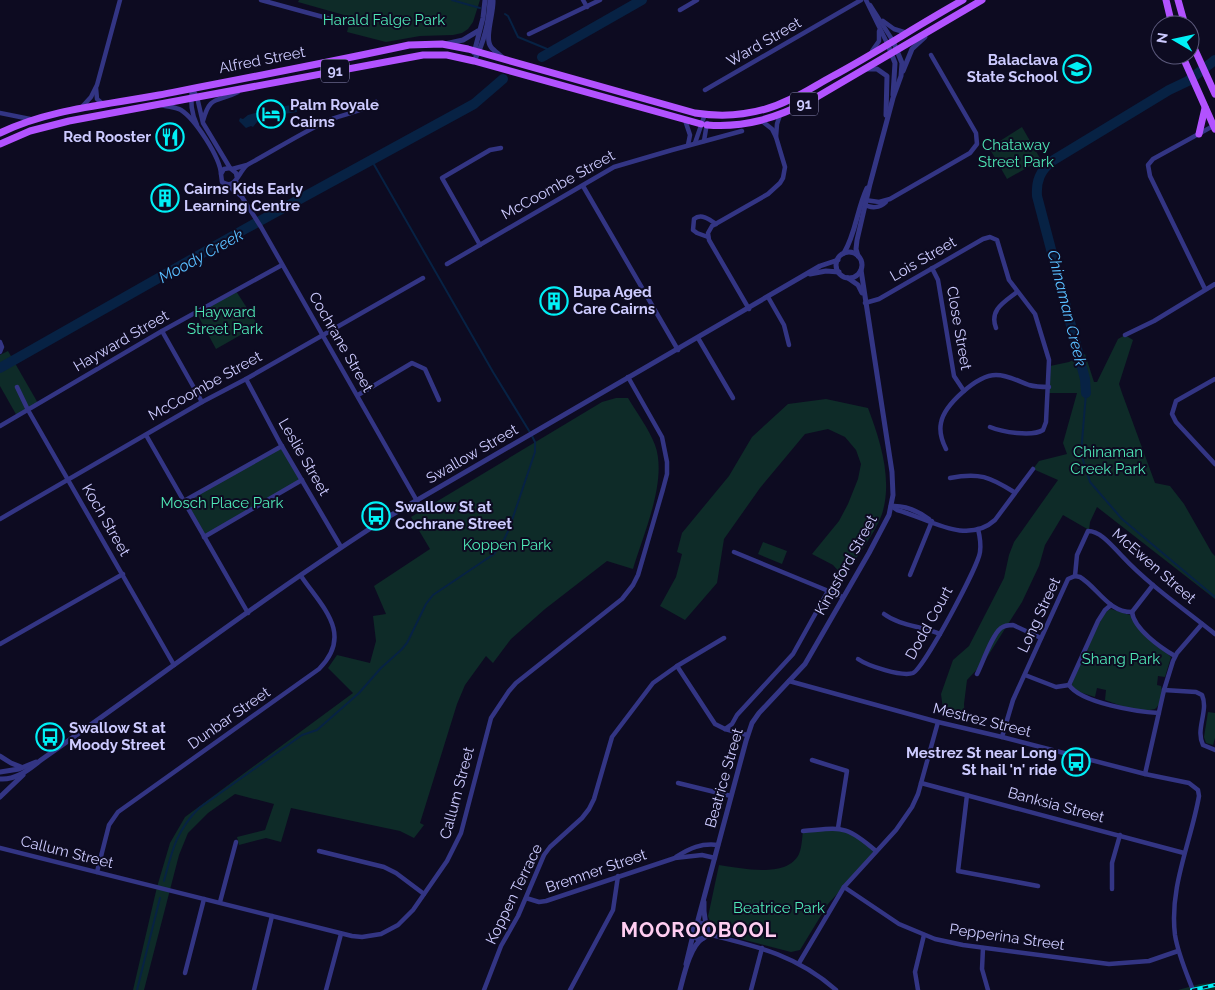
<svg xmlns="http://www.w3.org/2000/svg" width="1215" height="990" font-family="Raleway,sans-serif">
<rect width="100%" height="100%" fill="#0d0b21"/>
<g fill="#0e2b28">
<path d="M299 0H480L473 22 468 29 462 33 453 35 420 36 386 42 347 32 351 17 298 2Z"/>
<path d="M1022 127 1041 160 1007 179 991 151 992 146Z"/>
<path d="M236 291 258 325 216 349 196 312Z"/>
<path d="M1125 335 1133 340 1119 384 1122 393 1155 483 1170 486 1184 504 1212 553 1215 556V599L1097 507 1090 522 1089 530 1063 515 1045 545 1039 566 1022 602 984 662 967 680 964 704 965 721 944 717 941 694 953 660 969 646 1004 578 1009 555 1014 542 1058 480 1033 469 1039 461 1067 454 1063 443 1077 393H1048L1050 366 1069 362 1085 354 1094 382H1097L1118 339Z"/>
<path d="M8 351 39 405 17 416 0 386V355Z"/>
<path d="M616 398H628C637 413 649 429 655 445 668 480 643 535 633 569L607 561 545 609 511 639 493 663 486 656 465 685 457 704 420 823 424 825 414 838 400 831 291 808 281 842 266 838 239 845 237 837 265 830 274 804 235 794 208 813 188 833 179 855 144 990H133L157 887 170 843 185 817 353 693 328 668 337 655 370 663 376 641 373 616 386 614 374 586 430 549 411 517 602 402Z"/>
<path d="M826 399 868 408C880 440 893 479 882 514 874 536 856 556 844 577L833 565 812 554 839 521 848 504 858 479 861 464 856 450 845 437 828 429 805 434 760 488 724 539 717 583 685 620 660 606 676 577 682 554 677 552 682 533 729 476 752 437 788 404Z"/>
<path d="M282 446 302 480 204 537 184 501Z"/>
<path d="M763 542 787 551 782 564 758 554Z"/>
<path d="M1111 609 1130 615 1141 631 1171 657 1165 677 1158 676 1157 685 1161 686C1163 692 1161 705 1155 709 1138 713 1121 706 1105 700L1106 690 1097 688 1095 697 1079 692 1072 686C1072 679 1099 621 1105 614 1107 610 1107 611 1111 609Z"/>
<path d="M1208 712 1215 713V738L1213 745 1206 743 1204 737Z"/>
<path d="M838 828 856 835 877 850 828 904 800 950 791 952 714 932 708 916 709 912 719 865C741 868 787 879 799 854 802 847 802 838 803 831Z"/>
<path d="M1215 983V990H1178L1200 984Z"/>
</g>
<g fill="#072244">
<path d="M296 104 297 112 277 115 276 108Z"/>
<path d="M259 112 262 116 253 127 251 126 246 128 239 121 240 118 243 119 248 115Z"/>
</g>
<g fill="none" stroke-linecap="round" stroke-linejoin="round">
<g stroke="#072244" stroke-width="2">
<path d="M452 0 480 8"/>
<path d="M505 14 508 16 518 37 552 51"/>
<path d="M1086 393 1081 454 1090 482 1122 519 1215 597"/>
<path d="M164 881C172 851 176 831 199 808L302 735 317 730 359 693 381 668 401 650 407 643 426 604 433 595 494 554 502 544 509 529 535 452V442L531 434 493 372 372 161"/>
<path d="M137 990 160 898"/>
</g>
<g stroke="#072244" stroke-width="10">
<path d="M542 57 642 0"/>
<path d="M0 368 245 229 474 104 503 79"/>
<path d="M1086 393 1085 379 1037 196C1036 181 1040 171 1052 161L1169 90 1188 81 1215 60"/>
</g>
<g stroke="#333584" stroke-width="4.5">
<path d="M261 0 345 23"/>
<path d="M583 0 587 7"/>
<path d="M866 0 888 45"/>
<path d="M870 5 893 41"/>
<path d="M680 10 697 0"/>
<path d="M883 21 894 29 907 33"/>
<path d="M529 34 600 0"/>
<path d="M872 51 879 41V31"/>
<path d="M96 88 97 99 104 105"/>
<path d="M192 88 197 97 203 123 230 168"/>
<path d="M192 88C190 102 191 113 197 125"/>
<path d="M705 90 861 0"/>
<path d="M162 105C168 107 176 107 181 110 195 119 220 157 221 174"/>
<path d="M80 109 91 97 97 85 120 0"/>
<path d="M0 113 30 119"/>
<path d="M685 120 690 135 688 145"/>
<path d="M203 121C210 94 217 103 238 92"/>
<path d="M762 121 772 129 776 137 777 124 780 115"/>
<path d="M704 141 707 123"/>
<path d="M695 143 705 114"/>
<path d="M232 169 247 165C273 151 298 135 325 122 341 114 361 113 376 102"/>
<path d="M237 178 236 173 230 168 224 169 221 174 222 182C235 190 238 174 246 166"/>
<path d="M236 181 242 197 261 227 417 501"/>
<path d="M227 185 241 196"/>
<path d="M583 186 678 350"/>
<path d="M865 200 879 202 890 199 970 153 977 144 976 133 931 55"/>
<path d="M864 204C871 209 880 208 886 202"/>
<path d="M708 237 697 233 693 230 694 219C701 213 709 219 716 224"/>
<path d="M480 245 442 178 490 150 501 148"/>
<path d="M447 264 614 167 672 150 742 131"/>
<path d="M932 268 938 280 954 376 964 391"/>
<path d="M1205 289 1150 176 1148 165 1153 159 1215 125"/>
<path d="M768 297 784 325 789 345"/>
<path d="M865 303 879 299 983 239 990 237 997 240 1009 280 1035 314 1049 360 1046 422 1043 430C1032 437 1002 432 990 427"/>
<path d="M749 309 709 240 708 233 712 226 768 194 780 183 783 178 785 167 776 137"/>
<path d="M996 328C989 310 1004 302 1017 292"/>
<path d="M162 331 202 402"/>
<path d="M1125 335 1154 321 1215 284"/>
<path d="M698 338 733 398"/>
<path d="M0 342 2 347 0 352"/>
<path d="M246 379 280 443 341 547"/>
<path d="M1215 379 1176 401 1172 414 1176 422 1215 464"/>
<path d="M17 387 28 410 174 665"/>
<path d="M358 395 412 363 425 369 439 400"/>
<path d="M0 426 162 331 282 265"/>
<path d="M146 435 248 613"/>
<path d="M946 449C942 441 939 432 941 423 944 405 977 375 996 375 1008 375 1018 381 1029 385 1036 387 1042 387 1049 387"/>
<path d="M950 478C979 472 990 477 1014 492"/>
<path d="M184 501 282 446"/>
<path d="M891 506 897 510C928 518 966 546 995 520L1033 469"/>
<path d="M891 506C904 505 918 511 929 519"/>
<path d="M0 519 202 402 246 379 423 278"/>
<path d="M204 537 302 480"/>
<path d="M734 552 843 597"/>
<path d="M910 575 932 521"/>
<path d="M1075 576 1077 555 1088 531C1101 531 1113 547 1122 556 1149 585 1184 609 1215 634"/>
<path d="M1132 612C1134 629 1161 648 1175 656"/>
<path d="M1132 612 1153 585"/>
<path d="M884 614C900 626 922 626 940 634"/>
<path d="M0 644 123 574"/>
<path d="M858 659C868 666 902 677 913 673 924 668 978 567 980 552 981 545 980 537 978 529"/>
<path d="M677 666 715 724 725 729 747 735"/>
<path d="M977 674C983 662 992 635 1001 628 1005 625 1009 625 1013 625L1041 638"/>
<path d="M1025 675 1056 687 1069 685"/>
<path d="M789 681 938 722 1002 737 1145 774 1189 783 1198 790 1199 796C1191 842 1169 887 1175 935 1178 954 1186 972 1193 990"/>
<path d="M1069 685C1081 703 1138 712 1159 713"/>
<path d="M1069 685 1098 621 1105 610 1111 605"/>
<path d="M1164 690 1196 692 1202 695C1209 711 1195 729 1203 745L1215 750"/>
<path d="M725 729 732 724 737 715 793 654 828 591"/>
<path d="M1002 737 1013 700 1068 579 1075 576 1080 577C1098 588 1108 612 1132 612"/>
<path d="M812 760 847 771 838 828"/>
<path d="M1145 774 1164 690 1173 661 1177 653 1202 624"/>
<path d="M678 783 731 796"/>
<path d="M921 783 1184 853"/>
<path d="M967 795 958 871 1038 886"/>
<path d="M803 831C842 828 845 824 876 851"/>
<path d="M0 848 352 936 362 937 381 934 398 925 413 910 447 861 461 833 491 718 509 691 516 683 622 599 633 585 638 575 663 489 667 474V462L662 437 628 377"/>
<path d="M319 851 384 867 396 873 424 894"/>
<path d="M676 857C690 848 701 843 718 845"/>
<path d="M97 872 109 825 118 812 319 669C354 634 322 607 301 576"/>
<path d="M844 887 899 924 935 939 963 945 1109 964 1149 961 1178 951"/>
<path d="M1112 889V863L1120 835"/>
<path d="M526 898 539 902 546 901 675 858 702 855 715 858"/>
<path d="M220 902 236 842"/>
<path d="M707 934C756 946 797 955 836 990"/>
<path d="M983 948 982 969 988 990"/>
<path d="M799 963 844 887 896 830 912 807 918 794 938 722"/>
<path d="M185 973 204 899"/>
<path d="M254 990 272 916"/>
<path d="M326 990 341 934"/>
<path d="M484 990 501 946 518 916 544 855 550 847 582 818 589 809 594 799 612 737 653 683 677 666 724 638"/>
<path d="M570 990 613 910 618 876"/>
<path d="M751 990 762 948"/>
<path d="M918 990 915 972 924 935"/>
</g>
<g stroke="#333584" stroke-width="5">
<path d="M493 0C494 12 484 38 491 47 494 51 499 54 503 58"/>
<path d="M445 44 463 40 478 31"/>
<path d="M888 45 895 63 893 95"/>
<path d="M474 53 483 18 485 0"/>
<path d="M474 61C484 43 489 20 490 0"/>
<path d="M867 69H877L887 76 886 115"/>
<path d="M903 71 912 49 925 37"/>
<circle cx="849" cy="265" r="13"/>
<path d="M844 253C856 233 857 209 867 188"/>
<path d="M858 256 856 249 857 240 870 184 893 98 901 76 902 63 893 41"/>
<path d="M810 274 826 271 839 272"/>
<path d="M848 278 858 285 862 293"/>
<path d="M0 756 11 763 21 767"/>
<path d="M0 772 19 769 36 762"/>
<path d="M0 779C17 780 28 770 41 760 157 679 269 593 388 517L820 266 838 260"/>
<path d="M0 797 23 775"/>
<path d="M704 902V911L706 926"/>
<circle cx="700" cy="931" r="8"/>
<path d="M696 924 698 920 746 741 752 723 759 713 805 664 869 553 889 515 893 495 892 472 861 270"/>
<path d="M686 964 693 935"/>
<path d="M680 990C684 975 690 946 703 938"/>
</g>
<g stroke="#b252ff" stroke-width="7">
<path d="M1166 0 1172 25"/>
<path d="M1178 0 1185 25"/>
<path d="M1190 39 1215 94"/>
<path d="M1182 55 1215 129"/>
<path d="M707 125C746 128 775 118 810 101L982 0"/>
<path d="M0 133C49 109 106 105 159 95 242 79 326 63 409 45L442 44 468 49 695 113C727 118 761 114 791 99 805 93 818 84 831 77 876 53 918 25 963 0"/>
<path d="M1199 134 1205 108"/>
<path d="M0 144 30 131 69 121 423 55H447L474 61 701 124"/>
</g>
<g stroke="#00f0f6" stroke-width="4">
<path id="rail" d="M1192 990 1215 985"/>
</g>
<use href="#rail" stroke="#0d0b21" stroke-width="2" stroke-dasharray="5.5" stroke-linecap="butt"/>
</g>
<defs>
<g id="school-ring" transform="scale(1.4375)"><circle r="9.5" fill="#0d0b21" stroke="#00f0f6" stroke-width="1.5"/><path d="M0-5L7-2L0 1L-7-2ZM-4 1L0 2.5L4 1V4Q0 6-4 4Z" fill="#00f0f6"/></g>
<g id="hotel-ring" transform="scale(1.4375)"><circle r="9.5" fill="#0d0b21" stroke="#00f0f6" stroke-width="1.5"/><path d="M-6-4.5h1.5V1H6V5H4.5V3h-9V5H-6ZM-4 0a1.8 1.8 0 1 1 3.6 0ZM.5 0V-2.5h3Q6-2.5 6 0Z" fill="#00f0f6"/></g>
<g id="restaurant-ring" transform="scale(1.4375)"><circle r="9.5" fill="#0d0b21" stroke="#00f0f6" stroke-width="1.5"/><path d="M-5-6h1v4h1v-4h1v4h1v-4h1v5L-1.5 .5V6h-2V.5L-5-1ZM5-6V6H3V1.5H1.5Q1.5-4 5-6Z" fill="#00f0f6"/></g>
<g id="building-ring" transform="scale(1.4375)"><circle r="9.5" fill="#0d0b21" stroke="#00f0f6" stroke-width="1.5"/><path d="M-4-6H4V6H1V3H-1V6H-4ZM-2.5-4.3h1.7v1.8h-1.7ZM.8-4.3h1.7v1.8H.8ZM-2.5-1h1.7V.8h-1.7ZM.8-1h1.7V.8H.8Z" fill="#00f0f6"/></g>
<g id="bus-ring" transform="scale(1.4375)"><circle r="9.5" fill="#0d0b21" stroke="#00f0f6" stroke-width="1.5"/><path d="M-5-6H5V4H4V6H2V4H-2V6H-4V4H-5ZM-3.5-4V0h7V-4ZM-3.5 1.2v1.5H-2V1.2ZM2 1.2v1.5H3.5V1.2Z" fill="#00f0f6"/></g>
</defs>
<g fill-rule="evenodd">
<use href="#school-ring" x="1077" y="69"/>
<use href="#hotel-ring" x="271" y="114"/>
<use href="#restaurant-ring" x="170" y="137"/>
<use href="#building-ring" x="165" y="198"/>
<use href="#building-ring" x="554" y="301"/>
<use href="#bus-ring" x="376" y="516"/>
<use href="#bus-ring" x="50" y="737"/>
<use href="#bus-ring" x="1076" y="762"/>
</g>
<g text-anchor="middle" dominant-baseline="central" stroke-width="4" stroke-linejoin="round" paint-order="stroke">
<g fill="#0d0b21" stroke="#9391bc" stroke-width="1">
<rect x="321" y="59.5" width="28" height="23" rx="4"/>
<rect x="790" y="92.5" width="28" height="23" rx="4"/>
</g>
<g font-size="14" font-weight="bold" fill="#cdcbff">
<text x="335" y="71">91</text>
<text x="804" y="104">91</text>
</g>
<g font-size="15" fill="#4fe8b6" stroke="#0d0b21">
<text x="384" y="20">Harald Falge Park</text>
<text x="1016" y="145">Chataway<tspan x="1016" dy="17">Street Park</tspan></text>
<text x="225" y="312">Hayward<tspan x="225" dy="17">Street Park</tspan></text>
<text x="1108" y="452">Chinaman<tspan x="1108" dy="17">Creek Park</tspan></text>
<text x="222" y="503">Mosch Place Park</text>
<text x="507" y="545">Koppen Park</text>
<text x="1121" y="659">Shang Park</text>
<text x="779" y="908">Beatrice Park</text>
</g>
<g font-size="15" fill="#cdcbff" stroke="#0d0b21">
<text transform="translate(764 42) rotate(-30)">Ward Street</text>
<text transform="translate(262 60) rotate(-11)">Alfred Street</text>
<text transform="translate(558 185) rotate(-29)">McCoombe Street</text>
<text transform="translate(923 259) rotate(-30)">Lois Street</text>
<text transform="translate(959 328) rotate(80)">Close Street</text>
<text transform="translate(121 341) rotate(-30)">Hayward Street</text>
<text transform="translate(341 342) rotate(60)">Cochrane Street</text>
<text transform="translate(205 386) rotate(-29)">McCoombe Street</text>
<text transform="translate(472 454) rotate(-30)">Swallow Street</text>
<text transform="translate(304 457) rotate(60)">Leslie Street</text>
<text transform="translate(106 520) rotate(60)">Koch Street</text>
<text transform="translate(846 565) rotate(-61)">Kingsford Street</text>
<text transform="translate(1154 566) rotate(41)">McEwen Street</text>
<text transform="translate(1039 615) rotate(-65)">Long Street</text>
<text transform="translate(929 623) rotate(-61)">Dodd Court</text>
<text transform="translate(229 718) rotate(-35)">Dunbar Street</text>
<text transform="translate(982 720) rotate(14)">Mestrez Street</text>
<text transform="translate(724 778) rotate(-74)">Beatrice Street</text>
<text transform="translate(457 793) rotate(-75)">Callum Street</text>
<text transform="translate(1056 805) rotate(15)">Banksia Street</text>
<text transform="translate(67 852) rotate(14)">Callum Street</text>
<text transform="translate(596 871) rotate(-19)">Bremner Street</text>
<text transform="translate(514 894) rotate(-64)">Koppen Terrace</text>
<text transform="translate(1007 937) rotate(8)">Pepperina Street</text>
</g>
<g font-size="15" font-weight="bold" fill="#cdcbff" stroke="#0d0b21" text-anchor="start">
<text x="1058" y="60" text-anchor="end">Balaclava<tspan x="1058" dy="17">State School</tspan></text>
<text x="290" y="105">Palm Royale<tspan x="290" dy="17">Cairns</tspan></text>
<text x="151" y="137" text-anchor="end">Red Rooster</text>
<text x="184" y="189">Cairns Kids Early<tspan x="184" dy="17">Learning Centre</tspan></text>
<text x="573" y="292">Bupa Aged<tspan x="573" dy="17">Care Cairns</tspan></text>
<text x="395" y="507">Swallow St at<tspan x="395" dy="17">Cochrane Street</tspan></text>
<text x="69" y="728">Swallow St at<tspan x="69" dy="17">Moody Street</tspan></text>
<text x="1057" y="753" text-anchor="end">Mestrez St near Long<tspan x="1057" dy="17">St hail 'n' ride</tspan></text>
</g>
<g font-size="16" font-style="italic" fill="#59beff" stroke="#0d0b21">
<text transform="translate(201 256) rotate(-29)">Moody Creek</text>
<text transform="translate(1067 308) rotate(76)">Chinaman Creek</text>
</g>
<g font-size="20" font-weight="bold" letter-spacing="1" fill="#ffcdf1" stroke="#0d0b21">
<text x="699" y="930">MOOROOBOOL</text>
</g>
</g>
<g transform="translate(1175 40) rotate(279)"><circle r="24" fill="#0d0b21" stroke="#5a587a"/>
<path d="M0-4L9 19L0 12L-9 19Z" fill="#00f0f6"/>
<text y="-8" font-size="14" font-weight="bold" text-anchor="middle" fill="#cdcbff">N</text>
</g>
</svg>
